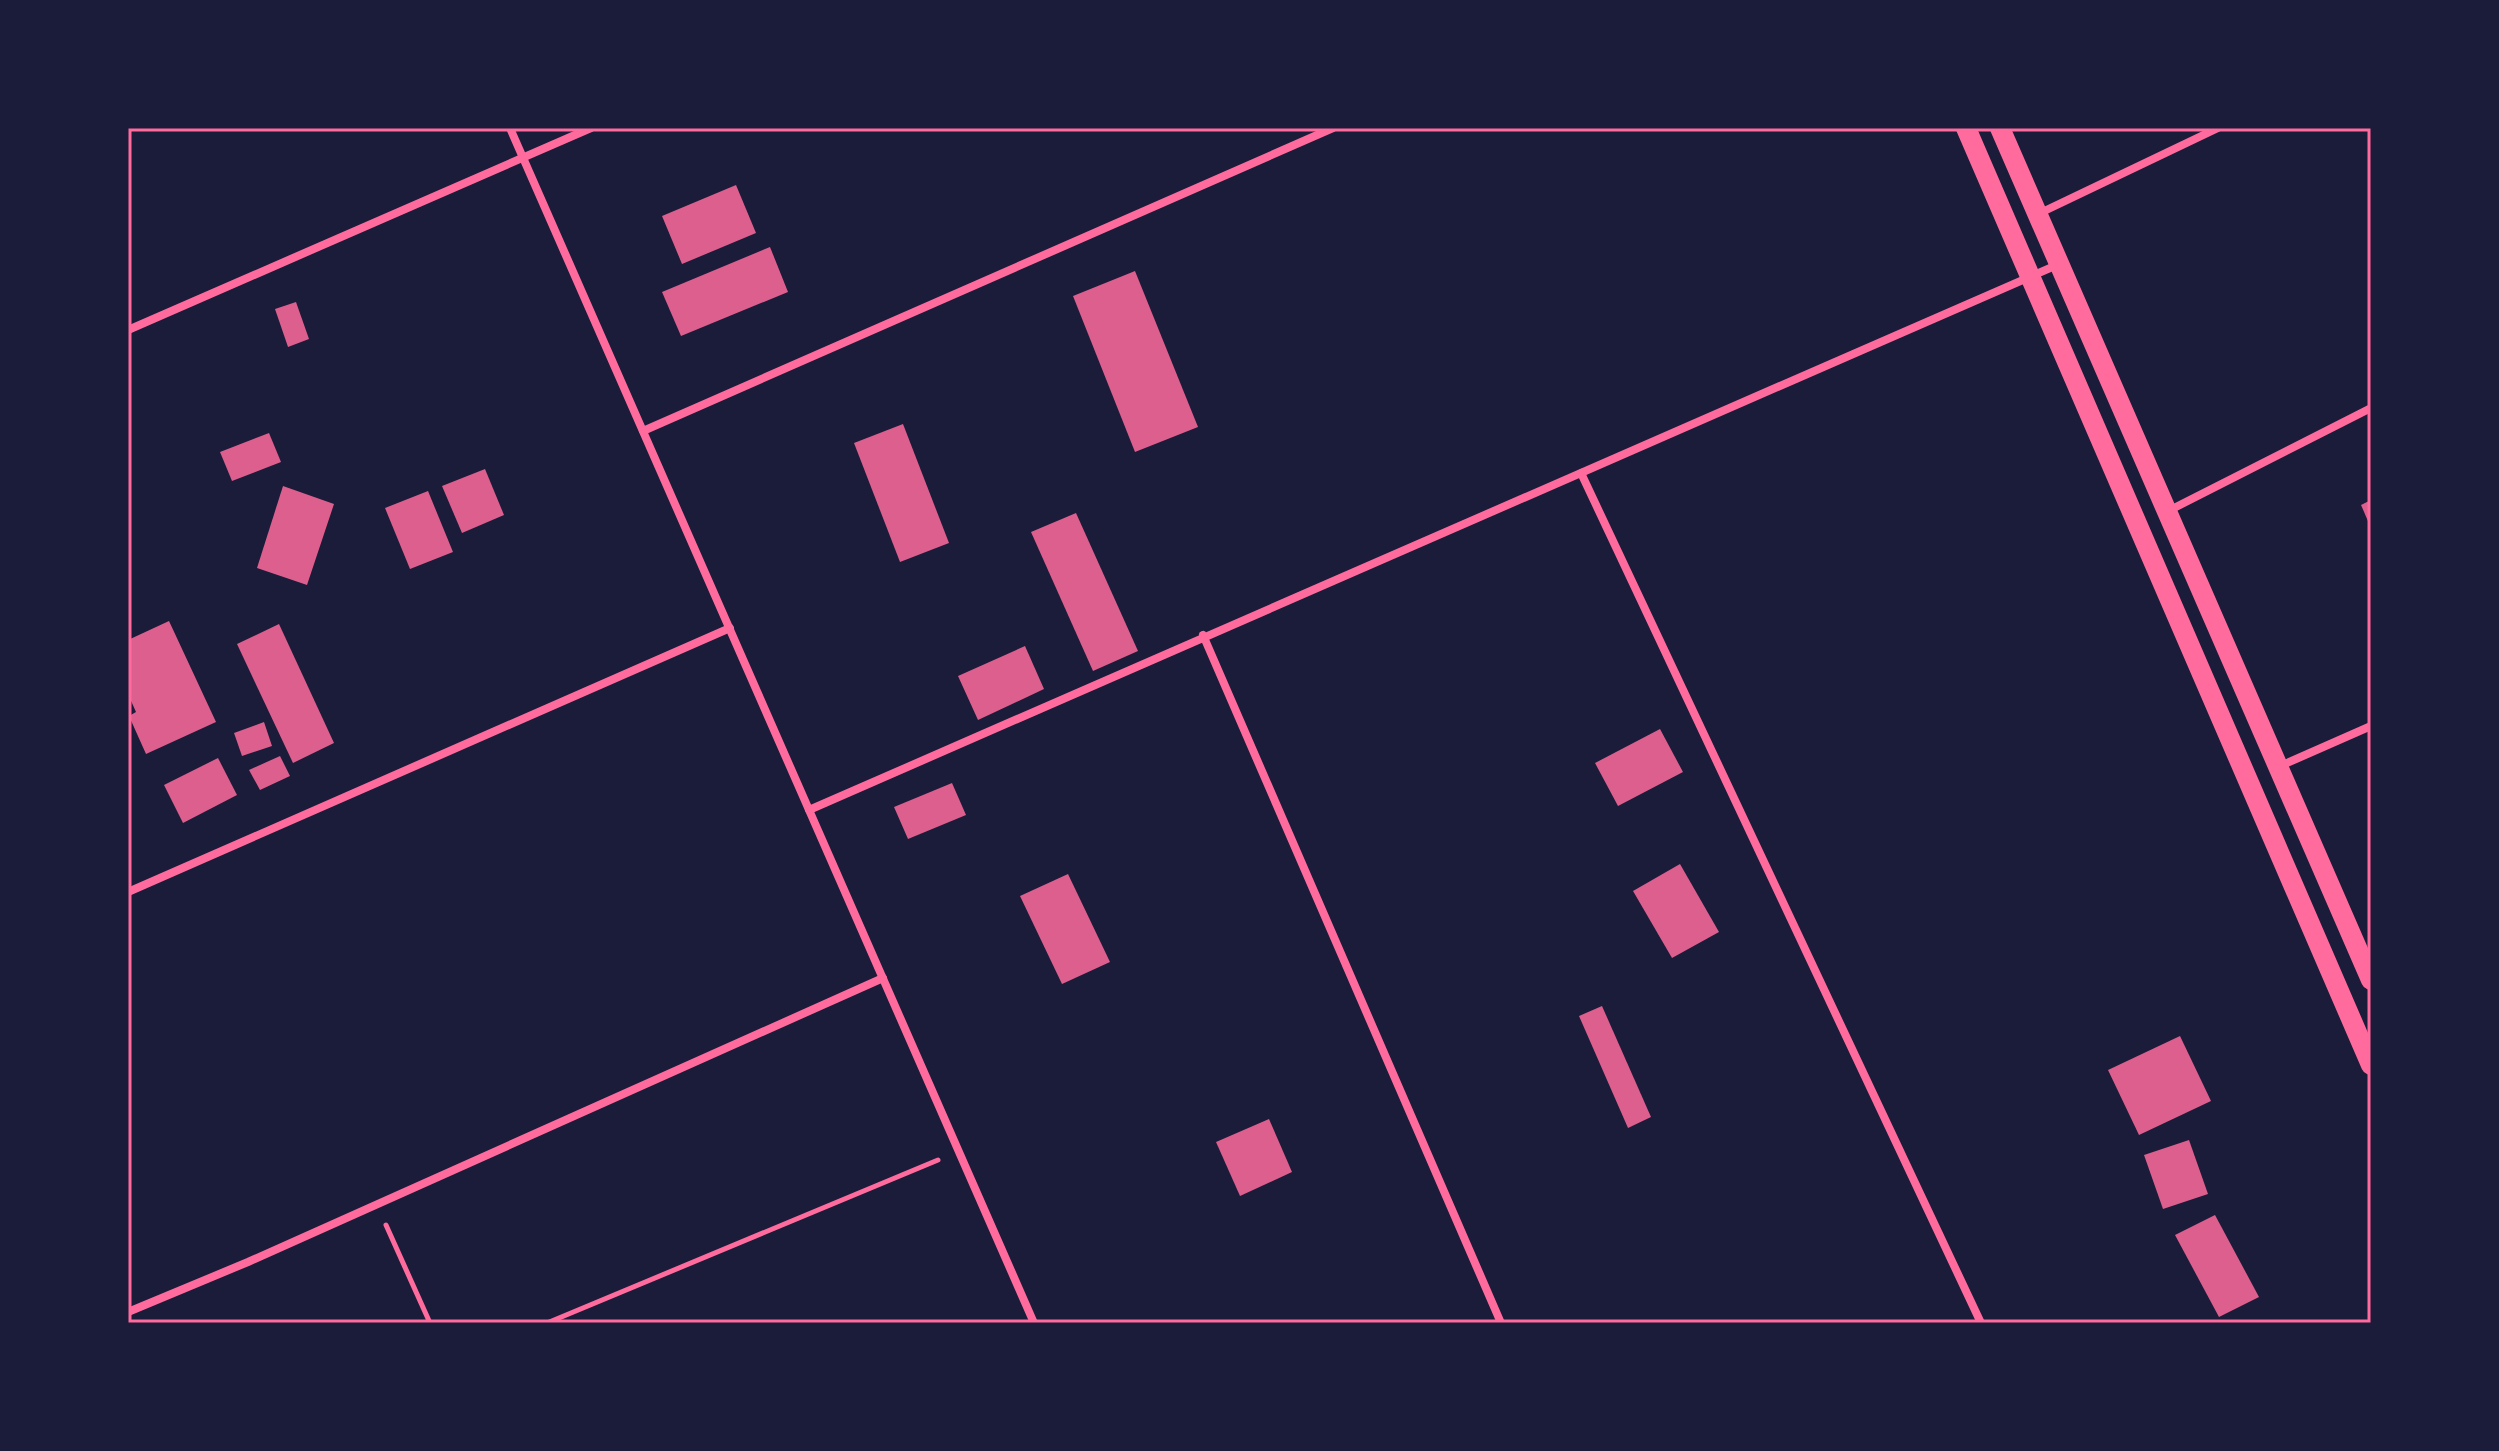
<svg xmlns="http://www.w3.org/2000/svg" width="2499" height="1451" font-family="'Playfair Display',serif">
<rect width="100%" height="100%" fill="#1b1b3a"/>
<g fill="#dd5f8e">
<path d="M736 185 756 233 682 264 662 216Z"/>
<path d="M770 247 788 292 681 336 662 292Z"/>
<path d="M1135 271 1198 427 1135 452 1073 296Z"/>
<path d="M296 302 309 339 288 347 275 309Z"/>
<path d="M903 424 949 543 900 562 854 443Z"/>
<path d="M269 433 281 462 232 481 220 452Z"/>
<path d="M485 469 504 515 462 533 442 486Z"/>
<path d="M283 486 334 504 307 585 257 568Z"/>
<path d="M428 491 453 552 410 569 385 508Z"/>
<path d="M2371 500V528L2361 505Z"/>
<path d="M1076 513 1138 651 1093 671 1031 532Z"/>
<path d="M169 621 216 722 146 754 129 716 136 712 128 694V640Z"/>
<path d="M279 624 334 743 293 763 237 644Z"/>
<path d="M1025 646 1044 689 978 720 958 676Z"/>
<path d="M264 722 272 746 242 756 234 733Z"/>
<path d="M1660 729 1683 772 1618 806 1595 763Z"/>
<path d="M280 756 290 776 260 790 249 770Z"/>
<path d="M218 758 237 795 183 823 164 785Z"/>
<path d="M952 783 966 815 908 839 894 807Z"/>
<path d="M1680 864 1719 932 1672 958 1633 891Z"/>
<path d="M1068 874 1110 962 1062 984 1020 896Z"/>
<path d="M1602 1006 1651 1117 1628 1128 1579 1016Z"/>
<path d="M2180 1036 2211 1101 2139 1135 2108 1070Z"/>
<path d="M1269 1119 1292 1172 1240 1196 1216 1142Z"/>
<path d="M2189 1140 2208 1194 2163 1209 2144 1155Z"/>
<path d="M2215 1215 2259 1297 2219 1317 2175 1235Z"/>
</g>
<g fill="none" stroke-linecap="round" stroke-linejoin="round">
<g stroke="#ff6b9d" stroke-width="5">
<path d="M386 1225 430 1323"/>
<path d="M547 1323 938 1160"/>
</g>
<g stroke="#ff6b9d" stroke-width="8">
<path d="M510 128 1034 1323"/>
<path d="M2038 214 2218 128"/>
<path d="M128 330 591 128"/>
<path d="M643 431 1333 128"/>
<path d="M1581 473 1981 1323"/>
<path d="M2168 511 2371 408"/>
<path d="M1203 635 1501 1323"/>
<path d="M2278 767 2371 726"/>
<path d="M809 810 2057 265"/>
<path d="M128 892 730 628"/>
<path d="M128 1312 248 1262 883 978"/>
</g>
<g stroke="#ff6b9d" stroke-width="20">
<path d="M1966 128 2371 1065"/>
<path d="M2000 128 2371 980"/>
</g>
</g>
<rect width="2499" height="1451" fill="none" stroke="#1b1b3a" stroke-width="260"/>
<rect x="130" y="130" width="2239" height="1191" fill="none" stroke="#ff6b9d" stroke-width="3"/>
</svg>
